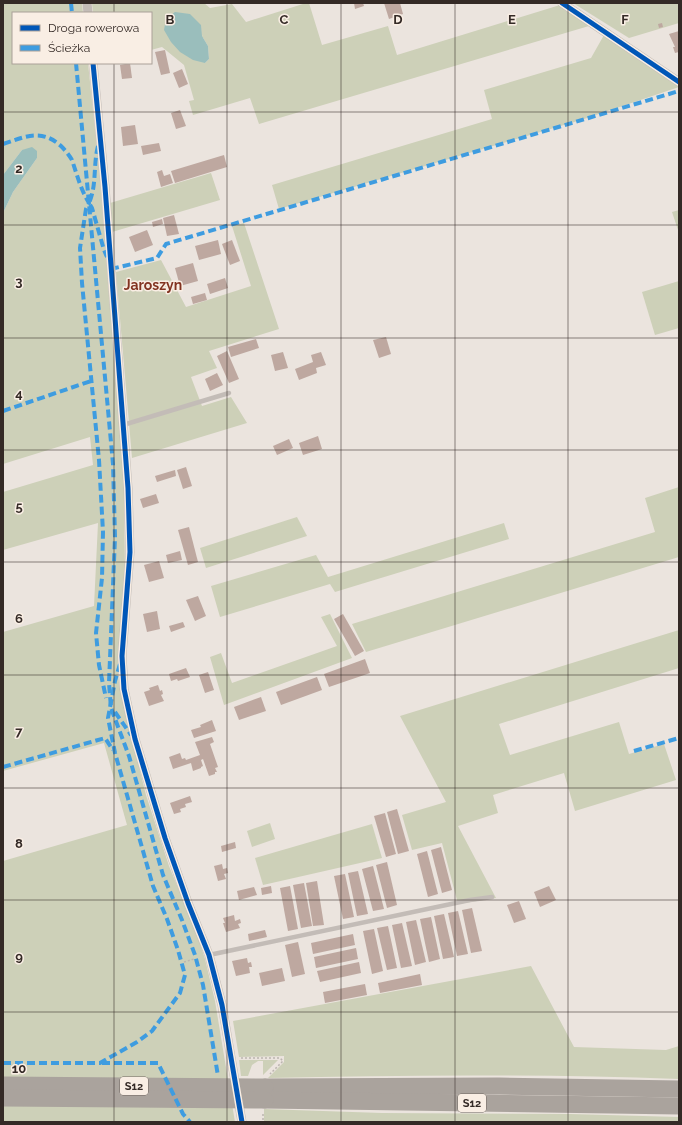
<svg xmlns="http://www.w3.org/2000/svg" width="682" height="1125" font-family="Raleway,sans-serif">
<rect width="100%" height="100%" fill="#ebe4de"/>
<g fill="#cdd0b8" fill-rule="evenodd">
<path d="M3 3H82L83 13H13V63H88L99 168 124 487 125 572 119 648 118 676 121 695 146 795 169 866 195 929 205 959 215 1001 235 1122H3V861L127 825 104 743 3 771V632L94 606 98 523 3 550V492L93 465 90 437 3 464V213L13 192 37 158 22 150 3 175Z"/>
<path d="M92 3H204L210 8 232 4 246 22 306 3H309L322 45 388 26 397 55 560 5 589 26 259 124 250 98 193 115 189 101 194 100 184 65 162 47 151 50V13H93ZM201 25 202 36 208 46 209 59 205 63Z"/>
<path d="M573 3H679V23L629 38Z"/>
<path d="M604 35 679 85V87L581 120 279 209 272 185 492 119 484 90 591 58Z"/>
<path d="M211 173 220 200 112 232 110 203Z"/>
<path d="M679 210V233L672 212Z"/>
<path d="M244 223 279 329 209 351 217 368 191 377 202 406 231 397 247 423 132 458 116 272 161 260 186 307 251 286 232 226Z"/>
<path d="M679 281V328L655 335 642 292Z"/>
<path d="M679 487V557L366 652 352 624 655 532 645 498Z"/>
<path d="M297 517 307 536 206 568 200 548Z"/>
<path d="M504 523 509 539 335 592 330 584 220 617 211 586 316 555 328 577Z"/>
<path d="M330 614 352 658 224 705 210 657 221 653 232 683 337 646 321 617Z"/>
<path d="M679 630V668L499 724 510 755 619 722 629 754 664 744 676 780 575 811 564 773 493 795 498 813 458 826 496 898 458 904 442 843 412 850 402 815 446 802 400 716Z"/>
<path d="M270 823 275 839 252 847 247 831Z"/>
<path d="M372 824 382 858 263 885 255 858Z"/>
<path d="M531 966 574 1047 666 1050 679 1046V1079C542 1074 405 1075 268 1078L284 1062V1056L239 1057 233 1021Z"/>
<path d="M239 1060H278L263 1075V1061H258L252 1065 248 1076H241Z"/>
<path d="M264 1109 382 1113 570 1114 679 1117V1122H264Z"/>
</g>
<g fill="#9abebc">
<path d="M175 12 190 14 201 25 202 36 208 46 209 59 205 63 193 60 180 52 171 42 164 30 166 19Z"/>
<path d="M32 147 37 151V158L13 192 3 213V175L22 150Z"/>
</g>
<g fill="#bea8a0">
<path d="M354 3H363L364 6 355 9Z"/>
<path d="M384 3H400L403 14 389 19Z"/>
<path d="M662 23 663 27 659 28 658 24Z"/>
<path d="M679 31V52L675 53 673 47H675L669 34Z"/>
<path d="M165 50 170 73 161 75 155 52Z"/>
<path d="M130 63 132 78 122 79 120 65Z"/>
<path d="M182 69 188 84 179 88 173 73Z"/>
<path d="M180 110 186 126 176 129 171 113Z"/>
<path d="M135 125 138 144 123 146 121 127Z"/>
<path d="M159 143 161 151 143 155 141 146Z"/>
<path d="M224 155 227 167 175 183 171 171Z"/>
<path d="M162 170 164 176 170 174 173 183 161 187 157 172Z"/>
<path d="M174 215 179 234 167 236 163 218Z"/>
<path d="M162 219 163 224 153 227 152 222Z"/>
<path d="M147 230 153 245 135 252 129 237Z"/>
<path d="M218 240 221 254 199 260 195 246Z"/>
<path d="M232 240 240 261 230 265 222 244Z"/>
<path d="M193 263 198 281 180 286 175 268Z"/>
<path d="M225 278 228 288 210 294 207 284Z"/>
<path d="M205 293 207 300 193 304 191 297Z"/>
<path d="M386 337 391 354 379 358 373 340Z"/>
<path d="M256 339 259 348 231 357 228 347Z"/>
<path d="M227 351 239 379 229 383 217 356Z"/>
<path d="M283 352 288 368 275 371 271 355Z"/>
<path d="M321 352 326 365 316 368 317 373 299 380 295 369 313 362 311 355Z"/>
<path d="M217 373 223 385 210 391 205 379Z"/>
<path d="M318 436 322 449 303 455 299 443Z"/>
<path d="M289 439 293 448 277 455 273 446Z"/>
<path d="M186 467 192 486 183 489 177 470Z"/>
<path d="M175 470 176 476 157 482 155 476Z"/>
<path d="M156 494 159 503 143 508 140 499Z"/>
<path d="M189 527 198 562 188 565 178 530Z"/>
<path d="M180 551 182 560 168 563 166 555Z"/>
<path d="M159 561 164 578 149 582 144 565Z"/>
<path d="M198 596 206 616 195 621 186 600Z"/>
<path d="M157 611 160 629 147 632 143 614Z"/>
<path d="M343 614 364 651 355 656 334 619Z"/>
<path d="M183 622 185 627 171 632 169 626Z"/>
<path d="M365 659 370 673 329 687 324 674Z"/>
<path d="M186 668 190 677 178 681 177 679 171 681 169 674Z"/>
<path d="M208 672 214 690 205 693 199 675Z"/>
<path d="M317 677 322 690 281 705 276 692Z"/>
<path d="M158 685 160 691 162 690 163 694 161 695 164 701 149 706 144 692 150 690 149 688Z"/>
<path d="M261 697 266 711 239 720 234 707Z"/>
<path d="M212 720 216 731 194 738 191 730 201 727 200 725Z"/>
<path d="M212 737 214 742 210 744 218 767 215 768 217 772H215V774L209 776 203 759 201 760 203 766 201 767V768L193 771 191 763 173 769 169 757 180 753 182 759 185 758 186 760 200 755 195 742Z"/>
<path d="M190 796 192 802 185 804 186 807 180 809 181 812 174 814 170 803Z"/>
<path d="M397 809 409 851 398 854 387 812Z"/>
<path d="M385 813 396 854 386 857 374 816Z"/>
<path d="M235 842 236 848 222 852 221 846Z"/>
<path d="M441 847 452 890 442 893 431 850Z"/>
<path d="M427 851 438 894 428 897 417 854Z"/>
<path d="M387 862 397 905 387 908 376 865Z"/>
<path d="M222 864 223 869 227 868 228 873 224 874 226 879 218 881 214 866Z"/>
<path d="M373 866 384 909 373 911 362 869Z"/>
<path d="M358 871 368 914 357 916 348 873Z"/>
<path d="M345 874 354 917 343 919 334 876Z"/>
<path d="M317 881 324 925 313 926 306 883Z"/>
<path d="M304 883 312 926 301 928 293 885Z"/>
<path d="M271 886 272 893 262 895 261 888Z"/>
<path d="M290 886 298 929 288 931 280 888Z"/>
<path d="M549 886 556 900 540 907 534 892Z"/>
<path d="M254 887 257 895 239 900 237 891Z"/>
<path d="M519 901 526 919 514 923 507 905Z"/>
<path d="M472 908 482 951 471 953 462 910Z"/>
<path d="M458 911 468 954 457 956 448 913Z"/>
<path d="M444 914 454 957 443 959 434 916Z"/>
<path d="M234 915 235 921 240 919 241 923 238 924 240 928 226 932 223 923H225L223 918Z"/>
<path d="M431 917 440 959 429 962 420 919Z"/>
<path d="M416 920 426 962 415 965 406 922Z"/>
<path d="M402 923 412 966 401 968 392 925Z"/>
<path d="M388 926 397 968 387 970 377 928Z"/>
<path d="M374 929 383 971 372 974 363 931Z"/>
<path d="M265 930 267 937 249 941 248 934Z"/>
<path d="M353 934 355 945 313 954 311 943Z"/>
<path d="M298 942 305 974 292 977 285 945Z"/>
<path d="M356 948 358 959 316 968 314 957Z"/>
<path d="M247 958 248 963 251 962 252 967H249L250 973 236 976 232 961Z"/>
<path d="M359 962 361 973 320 982 317 971Z"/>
<path d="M282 968 285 981 262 986 259 973Z"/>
<path d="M420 974 422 985 380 993 378 983Z"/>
<path d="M365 984 367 995 325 1003 323 992Z"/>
</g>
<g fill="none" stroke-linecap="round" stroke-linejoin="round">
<g stroke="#bcb5b0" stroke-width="1.5" stroke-dasharray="2 2" stroke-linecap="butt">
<path d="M184 962 194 959"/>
<path d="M241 1058H280L283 1061 270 1074"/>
<path d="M263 1114V1122"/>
</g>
<g stroke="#c3bcb7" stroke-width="4.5">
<path d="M123 425 229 393"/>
<path d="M209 955 470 900 492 897"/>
</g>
<g stroke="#c3bcb7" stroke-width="9">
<path d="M87 3 88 13"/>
<path d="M562 3 679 82"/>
<path d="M93 63 105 187 128 488 130 552 122 656 124 689 135 739 165 838 188 903 209 955 222 1005 242 1122"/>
</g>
<g stroke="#aaa39d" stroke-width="17">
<path d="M265 1087 499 1086 679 1089"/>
<path d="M265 1100 679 1106"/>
</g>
<g stroke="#aaa39d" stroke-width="17">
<path d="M3 1085 265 1087"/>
<path d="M3 1098 265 1100"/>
</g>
<g stroke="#3e9ce0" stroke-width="4" stroke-dasharray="8 4" stroke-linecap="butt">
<path d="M71 3 72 13"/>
<path d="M76 63 113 464 115 537 109 683 111 708 129 756 163 875 182 920 195 955 203 985 218 1076"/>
<path d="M3 144C25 137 41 128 61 146 65 150 69 155 72 160 77 175 81 190 89 203L86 209 80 248 82 283 99 460 103 532 102 578 96 633 99 665 106 698"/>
<path d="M98 146C93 165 97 185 89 203L92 208 104 250 107 257"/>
<path d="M111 269 157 258 166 244 679 91"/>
<path d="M3 411 91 381"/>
<path d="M115 712 131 735"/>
<path d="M634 751 679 738"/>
<path d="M3 767 105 738 113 750"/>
<path d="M3 1063H100L137 1042 152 1031 180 993 185 975 178 950 167 919 153 886 115 753 108 718 115 681 120 664"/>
<path d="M102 1063H158L183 1114 190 1122"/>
</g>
<g stroke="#f9eee4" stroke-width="8">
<g id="cycleway">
<path d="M562 3 679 82"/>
<path d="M93 63 105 187 128 488 130 552 122 656 124 689 135 739 165 838 188 903 209 955 222 1005 242 1122"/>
</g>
</g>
<use href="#cycleway" stroke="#0057b8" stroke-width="5"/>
</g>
<path fill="none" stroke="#342a26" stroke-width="1" stroke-opacity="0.55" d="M114 3V13M227 3V1122M341 3V1122M455 3V1122M568 3V1122M114 63V1122M3 112H679M3 225H679M3 338H679M3 450H679M3 562H679M3 675H679M3 788H679M3 900H679M3 1012H679"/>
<g text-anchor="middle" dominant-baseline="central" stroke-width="3" stroke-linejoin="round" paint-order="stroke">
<g fill="#f9eee4" stroke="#6f655f" stroke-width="1">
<rect x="120" y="1077" width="28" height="18" rx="3"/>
<rect x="458" y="1094" width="28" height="18" rx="3"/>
</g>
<g font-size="11" font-weight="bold" fill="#342a26">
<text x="134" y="1086">S12</text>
<text x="472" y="1103">S12</text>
</g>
<g font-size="14" font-weight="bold" fill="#823320" stroke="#f9eee4">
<text x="153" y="285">Jaroszyn</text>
</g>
</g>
<g font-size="13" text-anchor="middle" font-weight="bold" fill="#342a26" stroke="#f9eee4" stroke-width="3" stroke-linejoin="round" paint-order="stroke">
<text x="170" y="24">B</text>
<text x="284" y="24">C</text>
<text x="398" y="24">D</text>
<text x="512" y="24">E</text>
<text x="625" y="24">F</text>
<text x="19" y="173">2</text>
<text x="19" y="286">3</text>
<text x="19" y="398">4</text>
<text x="19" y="511">5</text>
<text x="19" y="623">6</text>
<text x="19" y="736">7</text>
<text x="19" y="848">8</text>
<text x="19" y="961">9</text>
<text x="19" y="1073">10</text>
</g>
<rect width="682" height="1125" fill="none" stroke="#342a26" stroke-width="8"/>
<rect x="12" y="12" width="140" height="52" fill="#f9eee4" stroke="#aaa098"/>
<rect x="20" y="25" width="20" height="6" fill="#0057b8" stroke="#aaa098"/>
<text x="48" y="32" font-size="12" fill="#342a26">Droga rowerowa</text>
<rect x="20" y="45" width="20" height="6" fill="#3e9ce0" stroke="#aaa098"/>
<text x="48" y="52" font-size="12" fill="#342a26">Ścieżka</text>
</svg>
